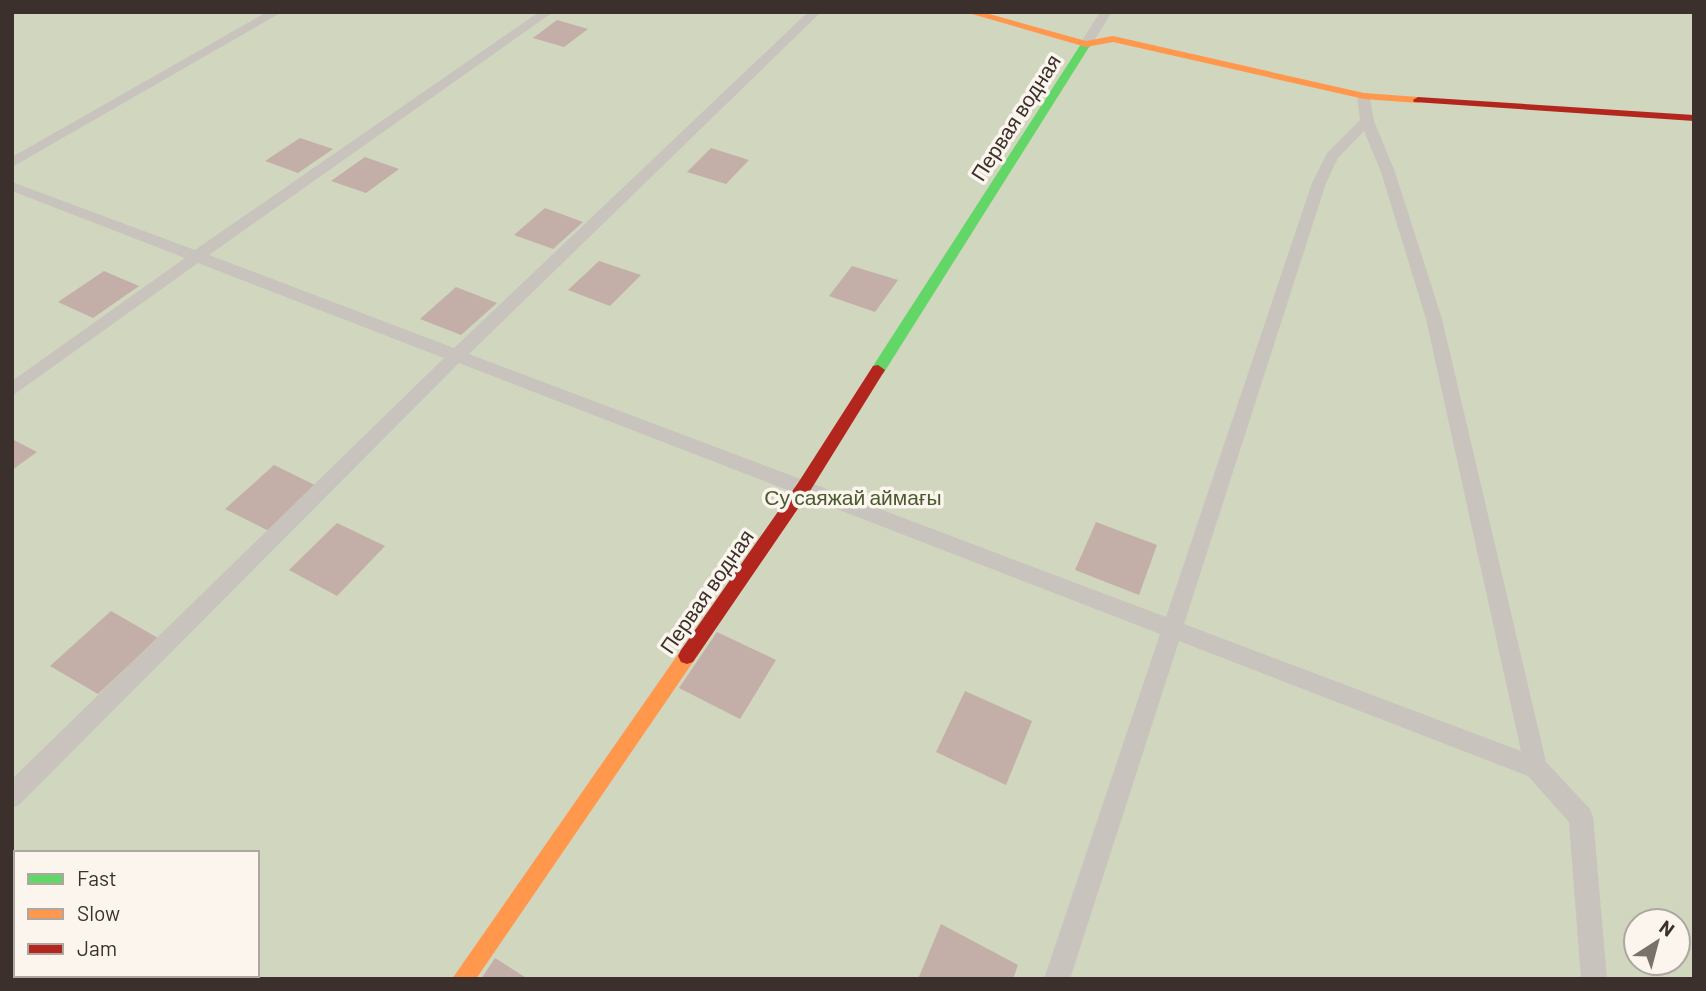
<svg xmlns="http://www.w3.org/2000/svg" width="1706" height="991" font-family="Barlow,sans-serif">
<rect width="100%" height="100%" fill="#f0ebe5"/>
<path fill="#d1d6bf" fill-rule="evenodd" d="M12 12H1694V979H12ZM16 853H257V975H16ZM1636 921H1678V963H1636Z"/>
<g fill="#c3afa7">
<path d="M557 20 588 29 564 47 533 38Z"/>
<path d="M300 138 333 149 298 173 265 161Z"/>
<path d="M711 148 749 160 726 184 687 172Z"/>
<path d="M365 157 399 169 366 193 331 181Z"/>
<path d="M545 208 583 222 553 249 514 235Z"/>
<path d="M599 261 641 275 610 306 568 290Z"/>
<path d="M852 266 898 280 875 312 829 296Z"/>
<path d="M104 271 139 286 93 318 58 302Z"/>
<path d="M456 287 497 303 461 335 420 319Z"/>
<path d="M12 439 37 452 12 470Z"/>
<path d="M274 465 319 487 271 532 225 509Z"/>
<path d="M1096 522 1157 545 1139 595 1075 570Z"/>
<path d="M337 523 385 546 337 596 289 570Z"/>
<path d="M111 611 158 638 98 694 50 666Z"/>
<path d="M717 632 776 660 740 719 679 688Z"/>
<path d="M965 691 1032 721 1006 785 936 752Z"/>
<path d="M941 924 1018 965 1013 979H918Z"/>
<path d="M495 958 528 979H481Z"/>
</g>
<g fill="none" stroke-linecap="round" stroke-linejoin="round">
<g fill="#c9c3be" fill-rule="evenodd">
<path d="M267 12H282L12 167V157Z"/>
<path d="M539 12H553L209 255 454 348 808 12H821L469 354 1166 617 1312 183 1327 153 1360 120 1357 96 1359 93H1369L1374 121 1395 172 1442 319 1546 762 1590 809 1593 817 1607 979H1581L1569 822 1528 776 1179 641 1070 979H1044L1160 634 459 363 20 804 12 808V779L444 358 198 263 12 396V381L185 258 12 191V182L195 250ZM1364 131 1381 172 1426 319 1521 751 1184 624 1326 183 1338 158Z"/>
<path d="M1100 12H1112L1090 47H1082L1080 44Z"/>
</g>
<path fill="#63d668" fill-rule="evenodd" d="M1086 41 1091 44 883 374H873L871 370 873 366 1081 44Z"/>
<g fill="#ff974d" fill-rule="evenodd">
<path d="M965 12H982L1086 41 1113 36 1364 93 1418 97 1423 100 1418 103 1364 99 1113 42 1086 47Z"/>
<path d="M687 648 693 650 696 656 693 662 476 979H452L681 650Z"/>
</g>
<g fill="#b3261e" fill-rule="evenodd">
<path d="M1418 97 1694 115V121L1414 102 1413 100Z"/>
<path d="M878 365 885 370 810 491 693 662 687 664 681 662 678 656 681 650 798 483 873 366Z"/>
</g>
</g>
<g text-anchor="middle" dominant-baseline="central" stroke-width="7" stroke-linejoin="round" paint-order="stroke">
<g font-size="21" fill="#3b302b" stroke="#fbf5ee">
<text transform="translate(1015 117) rotate(-57)">Первая водная</text>
<text transform="translate(706 591) rotate(-55)">Первая водная</text>
</g>
<g font-size="21" fill="#4a5a2e" stroke="#fbf5ee">
<text x="853" y="496">Су саяжай аймағы</text>
</g>
</g>
<rect width="1706" height="991" fill="none" stroke="#3b302b" stroke-width="28"/>
<rect x="14" y="851" width="245" height="126" fill="#fbf5ee" stroke="#aea6a0" stroke-width="2"/>
<rect x="28" y="874" width="35" height="10" fill="#63d668" stroke="#aea6a0" stroke-width="2"/>
<text x="77" y="886" font-size="21" fill="#3b302b">Fast</text>
<rect x="28" y="909" width="35" height="10" fill="#ff974d" stroke="#aea6a0" stroke-width="2"/>
<text x="77" y="921" font-size="21" fill="#3b302b">Slow</text>
<rect x="28" y="944" width="35" height="10" fill="#b3261e" stroke="#aea6a0" stroke-width="2"/>
<text x="77" y="956" font-size="21" fill="#3b302b">Jam</text>
<g transform="translate(1657 942) rotate(36)"><circle r="33" fill="#fbf5ee" stroke="#aea6a0" stroke-width="2"/>
<path d="M0-5L12 26L0 18L-12 26Z" fill="#7a716c"/>
<text y="-10" font-size="19" font-weight="bold" text-anchor="middle" fill="#3b302b">N</text>
</g>
</svg>
